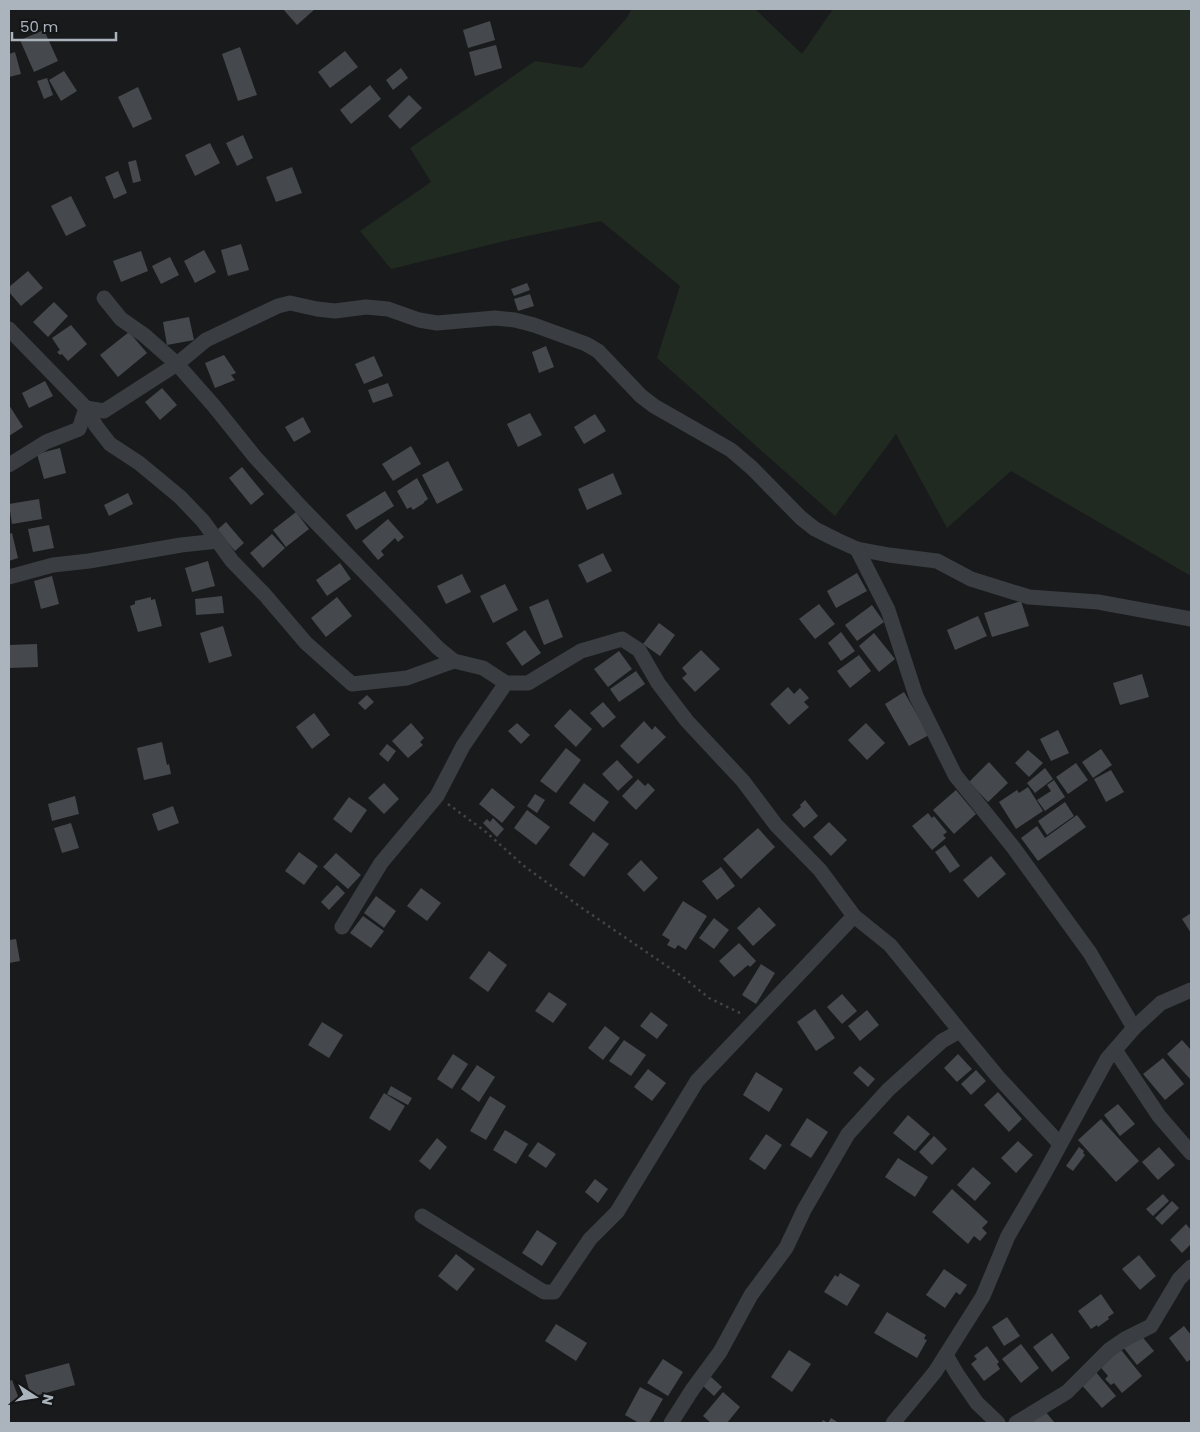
<svg xmlns="http://www.w3.org/2000/svg" width="1200" height="1432" font-family="Poppins,sans-serif">
<rect width="100%" height="100%" fill="#191a1c"/>
<path fill="#212a21" d="M632 9H755L802 54 833 9H1191V576L1011 471 947 528 896 434 835 516 657 358 680 286 601 221 513 239 391 269 360 231 431 182 410 148 535 61 582 68 626 19Z"/>
<g fill="#45484c">
<path d="M283 9H315L297 25Z"/>
<path d="M490 21 495 40 468 48 463 30Z"/>
<path d="M44 30 58 61 34 72 20 40Z"/>
<path d="M496 45 502 68 475 76 469 52Z"/>
<path d="M240 47 257 95 238 101 222 54Z"/>
<path d="M345 51 358 67 330 88 318 72Z"/>
<path d="M15 52 21 74 9 77V54Z"/>
<path d="M401 68 408 78 393 90 386 80Z"/>
<path d="M64 71 77 91 61 101 49 80Z"/>
<path d="M47 78 53 95 44 99 37 81Z"/>
<path d="M370 85 381 99 351 124 340 110Z"/>
<path d="M138 87 152 119 133 128 118 97Z"/>
<path d="M409 95 422 108 400 129 388 116Z"/>
<path d="M243 135 253 158 237 166 226 143Z"/>
<path d="M210 143 220 163 195 176 185 155Z"/>
<path d="M136 160 141 181 133 183 128 162Z"/>
<path d="M292 167 302 193 276 202 266 177Z"/>
<path d="M118 171 127 193 114 199 105 177Z"/>
<path d="M71 196 86 226 66 236 51 206Z"/>
<path d="M241 244 249 270 228 276 221 250Z"/>
<path d="M204 250 216 272 195 283 184 261Z"/>
<path d="M141 251 148 271 121 282 113 261Z"/>
<path d="M170 257 179 275 161 284 152 266Z"/>
<path d="M28 271 43 288 21 306 9 292V287Z"/>
<path d="M527 283 530 290 514 296 511 289Z"/>
<path d="M530 294 534 306 518 311 514 299Z"/>
<path d="M54 302 68 316 48 337 33 322Z"/>
<path d="M189 317 194 340 167 345 163 322Z"/>
<path d="M71 325 87 344 68 361 62 354 60 355 57 352 60 350 52 338Z"/>
<path d="M129 332 147 353 118 377 100 355Z"/>
<path d="M546 346 554 367 539 373 532 352Z"/>
<path d="M224 355 236 373 231 375 235 380 215 388 205 363Z"/>
<path d="M374 356 383 376 364 384 355 364Z"/>
<path d="M45 381 53 396 29 408 22 393Z"/>
<path d="M388 383 393 396 373 403 368 390Z"/>
<path d="M162 388 177 405 160 420 145 402Z"/>
<path d="M9 405 23 427 9 436Z"/>
<path d="M530 413 542 435 518 447 507 424Z"/>
<path d="M595 414 606 431 584 444 574 427Z"/>
<path d="M303 417 311 432 294 442 285 427Z"/>
<path d="M411 446 421 464 393 481 382 464Z"/>
<path d="M60 448 66 473 44 479 37 454Z"/>
<path d="M448 461 463 490 437 504 422 475Z"/>
<path d="M242 467 264 494 251 505 229 478Z"/>
<path d="M613 473 622 494 587 510 578 489Z"/>
<path d="M417 478 428 499 424 502V503L413 510 411 507 407 509 397 491Z"/>
<path d="M385 491 394 506 356 530 346 515Z"/>
<path d="M128 493 133 504 109 516 104 505Z"/>
<path d="M39 499 42 519 12 524 9 504Z"/>
<path d="M296 512 309 529 286 547 273 530Z"/>
<path d="M388 519 404 537 398 542 395 538 381 551 384 555 378 560 362 541Z"/>
<path d="M226 522 244 543 235 551 217 530Z"/>
<path d="M49 525 54 548 33 552 28 529Z"/>
<path d="M12 533 18 558 9 561V534Z"/>
<path d="M272 534 285 548 263 568 250 553Z"/>
<path d="M603 553 612 571 587 583 578 565Z"/>
<path d="M208 561 215 586 192 592 185 568Z"/>
<path d="M340 563 351 579 327 596 316 580Z"/>
<path d="M857 573 867 591 836 608 827 591Z"/>
<path d="M462 574 471 592 446 604 437 586Z"/>
<path d="M52 576 59 604 41 609 34 581Z"/>
<path d="M505 584 518 610 493 623 480 596Z"/>
<path d="M222 596 224 613 196 615 195 599Z"/>
<path d="M151 597V600L155 599 162 626 138 632 130 606 135 604V601Z"/>
<path d="M337 597 352 616 326 637 311 618Z"/>
<path d="M548 599 563 637 544 645 529 607Z"/>
<path d="M1021 601 1029 626 992 637 984 613Z"/>
<path d="M819 604 835 624 815 639 799 619Z"/>
<path d="M872 605 884 622 857 641 845 625Z"/>
<path d="M978 616 987 636 955 650 947 630Z"/>
<path d="M659 623 675 635 660 656 643 644Z"/>
<path d="M223 626 232 656 209 663 200 633Z"/>
<path d="M525 630 541 653 522 666 506 643Z"/>
<path d="M841 632 855 651 841 661 828 643Z"/>
<path d="M874 633 895 659 879 672 859 646Z"/>
<path d="M37 644 38 667 9 668V645Z"/>
<path d="M701 650 720 669 695 692 682 678 687 674 682 668Z"/>
<path d="M619 651 632 669 608 687 594 669Z"/>
<path d="M859 655 871 671 850 688 837 671Z"/>
<path d="M636 671 645 684 619 702 610 689Z"/>
<path d="M1142 674 1149 697 1120 705 1113 683Z"/>
<path d="M788 687 794 694 800 688 809 698 804 702 809 707 789 725 770 704Z"/>
<path d="M904 692 929 735 909 746 885 704Z"/>
<path d="M367 695 374 702 365 710 358 703Z"/>
<path d="M603 702 616 717 603 728 590 713Z"/>
<path d="M570 709 592 729 576 747 554 726Z"/>
<path d="M314 713 330 735 312 749 296 727Z"/>
<path d="M644 721 652 730 655 726 666 737 638 764 620 746Z"/>
<path d="M411 723 424 738 420 742 423 745 408 758 392 741Z"/>
<path d="M517 723 530 735 521 744 508 731Z"/>
<path d="M866 723 885 743 867 760 848 740Z"/>
<path d="M1058 730 1069 753 1051 761 1040 739Z"/>
<path d="M162 742 167 765 169 764 171 774 144 780 137 748Z"/>
<path d="M387 744 396 751 388 762 379 754Z"/>
<path d="M566 748 581 760 556 793 540 781Z"/>
<path d="M1101 749 1112 765 1093 778 1082 762Z"/>
<path d="M1028 750 1043 763 1029 777 1015 763Z"/>
<path d="M617 760 633 777 618 791 602 774Z"/>
<path d="M989 762 1008 783 988 802 969 782Z"/>
<path d="M1076 763 1088 780 1068 794 1056 777Z"/>
<path d="M1045 768 1053 779 1035 793 1027 783Z"/>
<path d="M1111 770 1124 792 1106 802 1094 779Z"/>
<path d="M638 779 645 786 648 783 655 790 636 810 622 796Z"/>
<path d="M1054 780 1065 797 1045 811 1037 800 1051 791 1047 785Z"/>
<path d="M384 783 399 799 384 814 368 798Z"/>
<path d="M584 783 609 802 594 822 569 803Z"/>
<path d="M1028 787 1043 811 1016 829 999 802 1017 790 1019 793Z"/>
<path d="M492 788 515 807 502 823 479 804Z"/>
<path d="M956 790 976 814 954 834 933 810Z"/>
<path d="M535 794 545 800 537 813 527 806Z"/>
<path d="M75 796 79 814 52 821 48 804Z"/>
<path d="M349 797 367 810 351 833 333 819Z"/>
<path d="M805 800 818 816 804 828 792 815 801 807 800 805Z"/>
<path d="M1065 802 1074 816 1047 835 1038 821Z"/>
<path d="M173 806 179 823 158 831 152 814Z"/>
<path d="M527 810 550 827 536 845 514 828Z"/>
<path d="M928 813 932 818 934 816 947 832 943 835 946 838 932 850 912 826Z"/>
<path d="M1077 815 1086 827 1038 861 1021 838 1037 826 1045 838Z"/>
<path d="M493 818 504 829 497 837 483 823 487 819 490 822Z"/>
<path d="M829 822 847 840 831 856 813 837Z"/>
<path d="M71 823 79 848 62 853 54 828Z"/>
<path d="M758 828 775 847 741 879 723 859Z"/>
<path d="M593 832 609 844 584 877 569 865Z"/>
<path d="M945 845 960 866 950 873 935 852Z"/>
<path d="M299 852 318 866 304 885 285 871Z"/>
<path d="M336 853 361 875 348 889 323 867Z"/>
<path d="M991 856 1006 874 978 898 963 880Z"/>
<path d="M641 860 658 878 644 892 627 874Z"/>
<path d="M721 867 735 886 717 900 702 881Z"/>
<path d="M337 885 345 893 329 910 321 902Z"/>
<path d="M421 888 441 903 427 921 407 906Z"/>
<path d="M376 896 396 911 384 928 364 913Z"/>
<path d="M683 901 707 916 686 950 678 945 675 949 667 945 670 940 662 935Z"/>
<path d="M759 907 776 925 753 946 737 928Z"/>
<path d="M1191 913V933L1182 919Z"/>
<path d="M363 916 384 931 371 948 350 933Z"/>
<path d="M714 918 729 930 714 949 699 938Z"/>
<path d="M16 939 20 961 9 963V940Z"/>
<path d="M739 943 756 961 750 967 748 965 734 977 719 961Z"/>
<path d="M489 951 507 965 488 992 469 978Z"/>
<path d="M761 964 775 973 756 1004 742 995Z"/>
<path d="M549 992 567 1004 553 1023 535 1011Z"/>
<path d="M842 994 857 1011 842 1024 827 1007Z"/>
<path d="M815 1009 835 1038 816 1051 797 1022Z"/>
<path d="M867 1010 879 1025 860 1041 848 1026Z"/>
<path d="M651 1012 668 1025 657 1039 640 1026Z"/>
<path d="M322 1022 343 1035 329 1058 308 1045Z"/>
<path d="M605 1026 620 1038 603 1060 588 1048Z"/>
<path d="M624 1040 646 1055 631 1076 609 1061Z"/>
<path d="M1182 1040 1191 1050V1080L1167 1054Z"/>
<path d="M453 1054 468 1064 452 1089 437 1079Z"/>
<path d="M958 1054 972 1069 957 1082 944 1068Z"/>
<path d="M1163 1058 1184 1084 1165 1100 1143 1074Z"/>
<path d="M477 1065 495 1077 479 1102 461 1089Z"/>
<path d="M860 1066 875 1079 868 1087 853 1073Z"/>
<path d="M648 1069 666 1083 652 1101 634 1087Z"/>
<path d="M976 1070 986 1081 971 1095 961 1084Z"/>
<path d="M756 1072 783 1089 769 1112 743 1095Z"/>
<path d="M391 1086 412 1098 408 1105 387 1094Z"/>
<path d="M998 1092 1022 1119 1009 1132 984 1105Z"/>
<path d="M384 1093 405 1106 390 1131 369 1118Z"/>
<path d="M490 1096 506 1106 486 1140 470 1131Z"/>
<path d="M1118 1104 1135 1124 1120 1136 1104 1115Z"/>
<path d="M908 1115 930 1134 915 1151 893 1133Z"/>
<path d="M807 1118 828 1132 811 1158 790 1145Z"/>
<path d="M1101 1119 1139 1161 1116 1182 1078 1140Z"/>
<path d="M505 1130 528 1144 516 1164 493 1150Z"/>
<path d="M766 1134 782 1145 765 1170 749 1159Z"/>
<path d="M934 1136 947 1149 932 1165 919 1152Z"/>
<path d="M437 1138 447 1147 430 1170 419 1161Z"/>
<path d="M1018 1141 1033 1155 1016 1173 1001 1158Z"/>
<path d="M538 1142 556 1154 546 1168 528 1156Z"/>
<path d="M1079 1147 1084 1151 1083 1153 1085 1155 1073 1171 1066 1166Z"/>
<path d="M1159 1147 1175 1165 1158 1180 1142 1162Z"/>
<path d="M898 1158 928 1177 915 1197 885 1177Z"/>
<path d="M973 1167 991 1183 975 1201 957 1185Z"/>
<path d="M595 1179 608 1189 598 1203 585 1192Z"/>
<path d="M952 1189 988 1222 982 1228 987 1233 980 1241 974 1236 968 1244 932 1212Z"/>
<path d="M1163 1194 1169 1201 1153 1216 1146 1209Z"/>
<path d="M1172 1201 1179 1208 1162 1225 1155 1218Z"/>
<path d="M1186 1224 1191 1230V1244L1182 1253 1170 1240Z"/>
<path d="M537 1230 557 1243 542 1266 522 1253Z"/>
<path d="M456 1254 475 1269 457 1291 438 1276Z"/>
<path d="M1139 1255 1156 1276 1140 1290 1122 1269Z"/>
<path d="M944 1269 967 1285 960 1295 956 1292 945 1308 926 1295Z"/>
<path d="M840 1273 860 1285 847 1306 824 1292 835 1275 838 1277Z"/>
<path d="M1101 1294 1114 1313 1108 1317 1109 1319 1098 1327 1097 1325 1091 1329 1078 1311Z"/>
<path d="M887 1312 926 1335 924 1339 927 1340 917 1358 874 1333Z"/>
<path d="M1007 1317 1020 1336 1004 1346 992 1327Z"/>
<path d="M556 1324 587 1343 576 1361 545 1341Z"/>
<path d="M1184 1326 1191 1335V1359L1187 1362 1169 1338Z"/>
<path d="M1052 1333 1070 1358 1052 1372 1033 1347Z"/>
<path d="M1140 1334 1154 1351 1137 1365 1123 1347Z"/>
<path d="M1021 1344 1039 1368 1021 1383 1002 1359Z"/>
<path d="M987 1346 999 1362 997 1364 1000 1369 984 1381 971 1364 977 1359 974 1356Z"/>
<path d="M1118 1346 1142 1376 1122 1393 1114 1383 1111 1385 1105 1379 1108 1376 1097 1363Z"/>
<path d="M789 1350 811 1364 792 1392 771 1377Z"/>
<path d="M663 1359 683 1372 668 1396 647 1383Z"/>
<path d="M69 1363 75 1385 31 1397 25 1375Z"/>
<path d="M1095 1371 1116 1396 1102 1408 1080 1383Z"/>
<path d="M710 1376 722 1387 714 1396 702 1385Z"/>
<path d="M12 1380 19 1399 9 1403V1381Z"/>
<path d="M640 1387 663 1399 649 1423H639L625 1415Z"/>
<path d="M723 1392 740 1407 727 1423H711L703 1416Z"/>
<path d="M1044 1410 1055 1423H1028Z"/>
<path d="M831 1418 839 1423H821L823 1420 828 1423Z"/>
</g>
<g fill="none" stroke-linecap="round" stroke-linejoin="round">
<path stroke="#404448" stroke-width="2.5" stroke-dasharray="2.5 4" stroke-linecap="butt" d="M448 804 486 832 524 866 582 908 683 977 709 998 742 1014"/>
<g stroke="#3a3d41" stroke-width="15">
<path d="M104 298 121 319 144 335 177 364 214 406 255 457 301 507 438 648 454 661 483 668 506 683H528L581 651 622 639 639 650 658 683 687 721 743 781 776 825 820 870 854 916 890 945 960 1031"/>
<path d="M9 329 86 408 96 426 110 444 139 463 180 497 203 521 232 561 265 595 306 643 352 684 407 678 454 661"/>
<path d="M9 465 46 442 79 429 86 408 104 411 177 364 206 340 278 306 290 303 317 309 335 311 366 307 388 309 419 320 437 323 495 318 515 320 534 325 586 344 598 351 641 396 654 406 731 450 752 468 801 518 815 529 837 540 857 549 889 555 937 561 971 579 1029 597 1098 602 1191 619"/>
<path d="M857 549 888 610 916 696 955 775 1013 847 1090 953 1134 1028"/>
<path d="M9 577 53 565 89 561 181 545 218 541"/>
<path d="M342 927 381 863 437 796 463 746 506 683"/>
<path d="M1115 1050 1159 1116 1191 1153"/>
<path d="M422 1216 544 1292H554L590 1239 617 1212 697 1081 854 916"/>
<path d="M946 1355 957 1374 977 1403 998 1423"/>
<path d="M671 1423 692 1390 720 1352 751 1295 786 1248 804 1210 848 1134 888 1090 942 1041 960 1031 998 1077 1060 1144"/>
<path d="M893 1423 935 1372 983 1296 1008 1236 1043 1176 1107 1059 1134 1028 1161 1003 1191 990"/>
<path d="M1016 1423 1067 1392 1109 1350 1125 1339 1151 1326 1179 1279 1191 1267"/>
</g>
</g>
<rect width="1200" height="1432" fill="none" stroke="#abb3bc" stroke-width="20"/>
<g transform="translate(35 1397) rotate(102)" stroke="#141517" stroke-width="4" paint-order="stroke">
<path d="M0-4L9 19L0 12L-9 19Z" fill="#abb3bc"/>
<text y="-8" font-size="14" font-weight="bold" text-anchor="middle" fill="#abb3bc">N</text>
</g>
<path d="M12 32v8h104v-8" fill="none" stroke="#abb3bc" stroke-width="2.5"/>
<text x="20" y="32" font-size="15" fill="#abb3bc" stroke="#141517" stroke-width="4" paint-order="stroke">50 m</text>
</svg>
